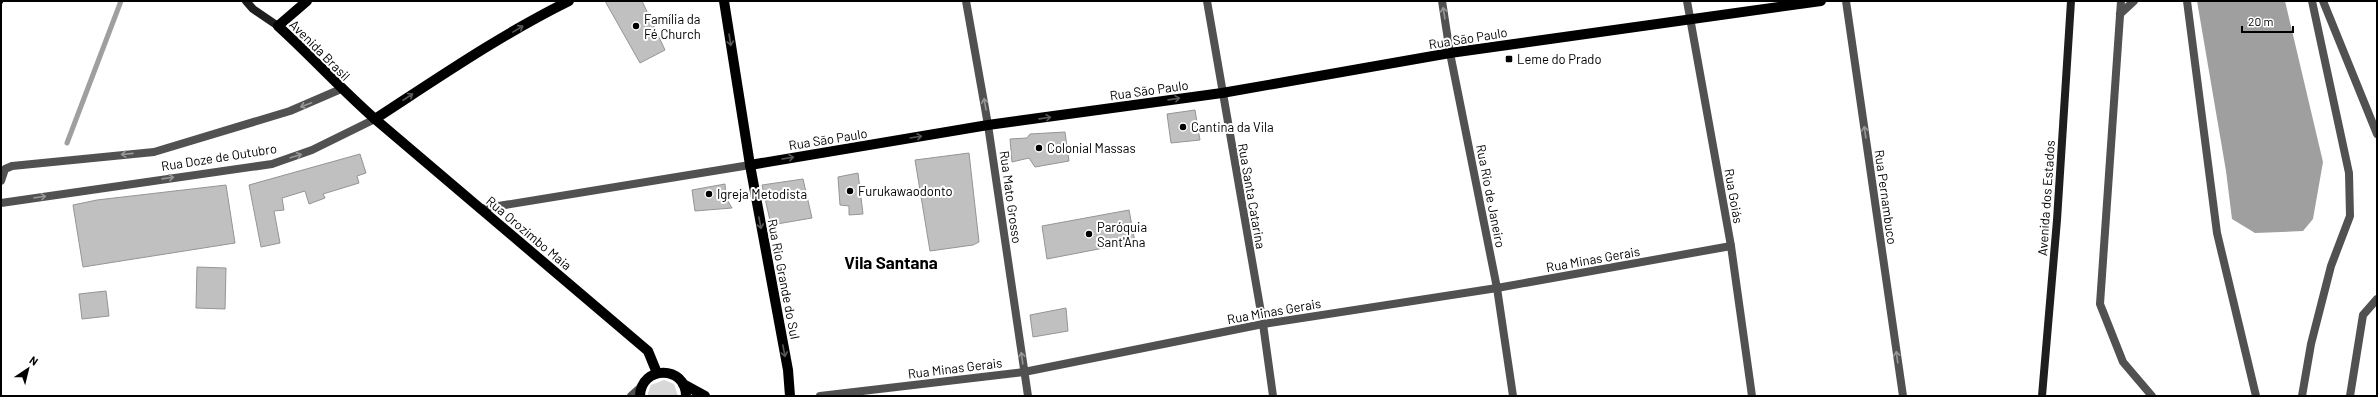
<svg xmlns="http://www.w3.org/2000/svg" width="2378" height="397" font-family="Barlow,sans-serif">
<rect width="100%" height="100%" fill="#fff"/>
<path fill="#d8d8d8" d="M664 380 674 384 678 396H647L651 385Z"/>
<path fill="#9f9f9f" d="M2197 1H2285L2323 162 2313 219 2303 231 2255 233 2232 219 2226 171Z"/>
<g fill="none" stroke-linecap="round" stroke-linejoin="round">
<path stroke="#9f9f9f" stroke-width="5" d="M67 143 121 1"/>
</g>
<g fill="#c0c0c0" stroke="#959595">
<path d="M605 1H642L665 50 640 63Z"/>
<path d="M1195 110 1200 140 1171 143 1167 114Z"/>
<path d="M1065 132 1069 161 1035 167 1029 158 1012 162 1010 139 1027 138 1030 134Z"/>
<path d="M969 153 979 242 973 245 930 251 915 160Z"/>
<path d="M360 154 366 173 357 176 359 183 323 194 325 198 309 204 305 191 282 198 284 210 274 211 280 243 261 247 249 185Z"/>
<path d="M858 173 863 214 849 215V206L840 205 838 177Z"/>
<path d="M803 179 812 218 771 225 762 185Z"/>
<path d="M725 184 726 198 732 208 695 211 692 190Z"/>
<path d="M226 185 235 243 83 267 73 205 97 200Z"/>
<path d="M1129 210 1135 242 1047 259 1042 226Z"/>
<path d="M197 267 226 268 225 309 196 308Z"/>
<path d="M106 291 109 316 82 319 79 294Z"/>
<path d="M1066 308 1068 331 1033 337 1030 315Z"/>
</g>
<g fill="none" stroke-linecap="round" stroke-linejoin="round">
<g stroke="#515151" stroke-width="8">
<path d="M2121 1 2100 304 2123 362 2152 396"/>
<path d="M2187 1 2217 233 2256 396"/>
<path d="M2323 1 2377 134"/>
<path d="M2120 14 2134 1"/>
<path d="M2302 396 2311 344 2331 266 2350 216 2349 173 2312 1"/>
<path d="M2350 396 2363 315 2377 299"/>
</g>
<g stroke="#515151" stroke-width="8">
<path d="M966 1 988 125 1028 396"/>
<path d="M1207 1 1263 324 1273 396"/>
<path d="M1442 1 1450 53 1497 288 1513 396"/>
<path d="M1687 1 1731 246 1752 396"/>
<path d="M1846 1 1903 396"/>
<path d="M1 181 5 169 12 166 154 152 290 111 341 89"/>
<path d="M1 203 272 164 312 150 375 119"/>
<path d="M480 209 750 165"/>
<path d="M631 396 641 387"/>
<path d="M820 396 1024 372 1263 324 1497 288 1731 246"/>
</g>
<g stroke="#1e1e1e" stroke-width="8">
<path d="M246 1 253 9 278 26"/>
<path d="M2042 396 2057 220 2071 1"/>
</g>
<g stroke="#000" stroke-width="10">
<path d="M307 1 278 26C311 56 341 89 375 119L648 351 657 373"/>
<path d="M724 1 750 165 788 370 790 396"/>
<path d="M375 119C438 78 502 34 569 1"/>
<path d="M750 165 988 125 1222 93 1450 53 1821 1"/>
<path d="M683 384 705 396"/>
<path d="M640 396C641 365 686 365 686 396"/>
</g>
<path stroke="#000" stroke-width="3" stroke-dasharray="6 2 1 2" stroke-linecap="butt" d="M1 3 2 1"/>
</g>
<defs><path id="oneway-shaft" d="M-6 0H5M1.5-3L5.5 0L1.5 3" fill="none" stroke-width="1.6" stroke-linecap="round" stroke-linejoin="round"/></defs>
<g stroke="#979797">
<use href="#oneway-shaft" transform="translate(1444 13) rotate(-99)"/>
<use href="#oneway-shaft" transform="translate(985 104) rotate(-100)"/>
<use href="#oneway-shaft" transform="translate(306 105) rotate(159)"/>
<use href="#oneway-shaft" transform="translate(1865 132) rotate(-98)"/>
<use href="#oneway-shaft" transform="translate(127 154) rotate(174)"/>
<use href="#oneway-shaft" transform="translate(296 156) rotate(-18)"/>
<use href="#oneway-shaft" transform="translate(168 178) rotate(-8)"/>
<use href="#oneway-shaft" transform="translate(40 197) rotate(-8)"/>
<use href="#oneway-shaft" transform="translate(1897 357) rotate(-98)"/>
<use href="#oneway-shaft" transform="translate(1022 358) rotate(-98)"/>
</g>
<g stroke="#595959">
<use href="#oneway-shaft" transform="translate(518 29) rotate(-31)"/>
<use href="#oneway-shaft" transform="translate(730 40) rotate(81)"/>
<use href="#oneway-shaft" transform="translate(408 97) rotate(-33)"/>
<use href="#oneway-shaft" transform="translate(1174 99) rotate(-8)"/>
<use href="#oneway-shaft" transform="translate(1045 118) rotate(-8)"/>
<use href="#oneway-shaft" transform="translate(916 137) rotate(-9)"/>
<use href="#oneway-shaft" transform="translate(788 158) rotate(-9)"/>
<use href="#oneway-shaft" transform="translate(760 223) rotate(79)"/>
<use href="#oneway-shaft" transform="translate(784 351) rotate(79)"/>
</g>
<g fill="#000" stroke="#fff" stroke-width="1.5">
<circle cx="636" cy="26" r="4"/>
<rect x="1505" y="55" width="8" height="8" rx="2"/>
<circle cx="1183" cy="127" r="4"/>
<circle cx="1039" cy="148" r="4"/>
<circle cx="850" cy="191" r="4"/>
<circle cx="709" cy="194" r="4"/>
<circle cx="1089" cy="234" r="4"/>
</g>
<g text-anchor="middle" dominant-baseline="central" stroke-width="4" stroke-linejoin="round" paint-order="stroke">
<g font-size="13" fill="#000" stroke="#fff" text-anchor="start">
<text x="644" y="19">Família da<tspan x="644" dy="15">Fé Church</tspan></text>
<text x="1517" y="59">Leme do Prado</text>
<text x="1191" y="127">Cantina da Vila</text>
<text x="1047" y="148">Colonial Massas</text>
<text x="858" y="191">Furukawaodonto</text>
<text x="717" y="194">Igreja Metodista</text>
<text x="1097" y="227">Paróquia<tspan x="1097" dy="15">Sant'Ana</tspan></text>
</g>
<g font-size="13" fill="#000" stroke="#fff">
<text transform="translate(1468 38) rotate(-9)">Rua São Paulo</text>
<text transform="translate(320 50) rotate(45)">Avenida Brasil</text>
<text transform="translate(1149 90) rotate(-8)">Rua São Paulo</text>
<text transform="translate(828 139) rotate(-9)">Rua São Paulo</text>
<text transform="translate(219 157) rotate(-9)">Rua Doze de Outubro</text>
<text transform="translate(1252 196) rotate(80)">Rua Santa Catarina</text>
<text transform="translate(1491 196) rotate(79)">Rua Rio de Janeiro</text>
<text transform="translate(1734 196) rotate(80)">Rua Goiás</text>
<text transform="translate(1011 197) rotate(82)">Rua Mato Grosso</text>
<text transform="translate(1886 197) rotate(82)">Rua Pernambuco</text>
<text transform="translate(2046 198) rotate(-86)">Avenida dos Estados</text>
<text transform="translate(529 233) rotate(40)">Rua Orozimbo Maia</text>
<text transform="translate(1593 259) rotate(-10)">Rua Minas Gerais</text>
<text transform="translate(784 279) rotate(79)">Rua Rio Grande do Sul</text>
<text transform="translate(1274 311) rotate(-10)">Rua Minas Gerais</text>
<text transform="translate(955 368) rotate(-7)">Rua Minas Gerais</text>
</g>
<g font-size="17" font-weight="bold" fill="#000" stroke="#fff">
<text x="891" y="262">Vila Santana</text>
</g>
</g>
<rect width="2378" height="397" fill="none" stroke="#000000" stroke-width="4"/>
<g transform="translate(28 369) rotate(35)" stroke="#ffffff" stroke-width="3" paint-order="stroke">
<path d="M0-3L7 15L0 10L-7 15Z" fill="#000000"/>
<text y="-6" font-size="11" font-weight="bold" text-anchor="middle" fill="#000000">N</text>
</g>
<path d="M2242 26v6h51v-6" fill="none" stroke="#000000" stroke-width="2"/>
<text x="2248" y="26" font-size="12" fill="#000000" stroke="#ffffff" stroke-width="3" paint-order="stroke">20 m</text>
</svg>
